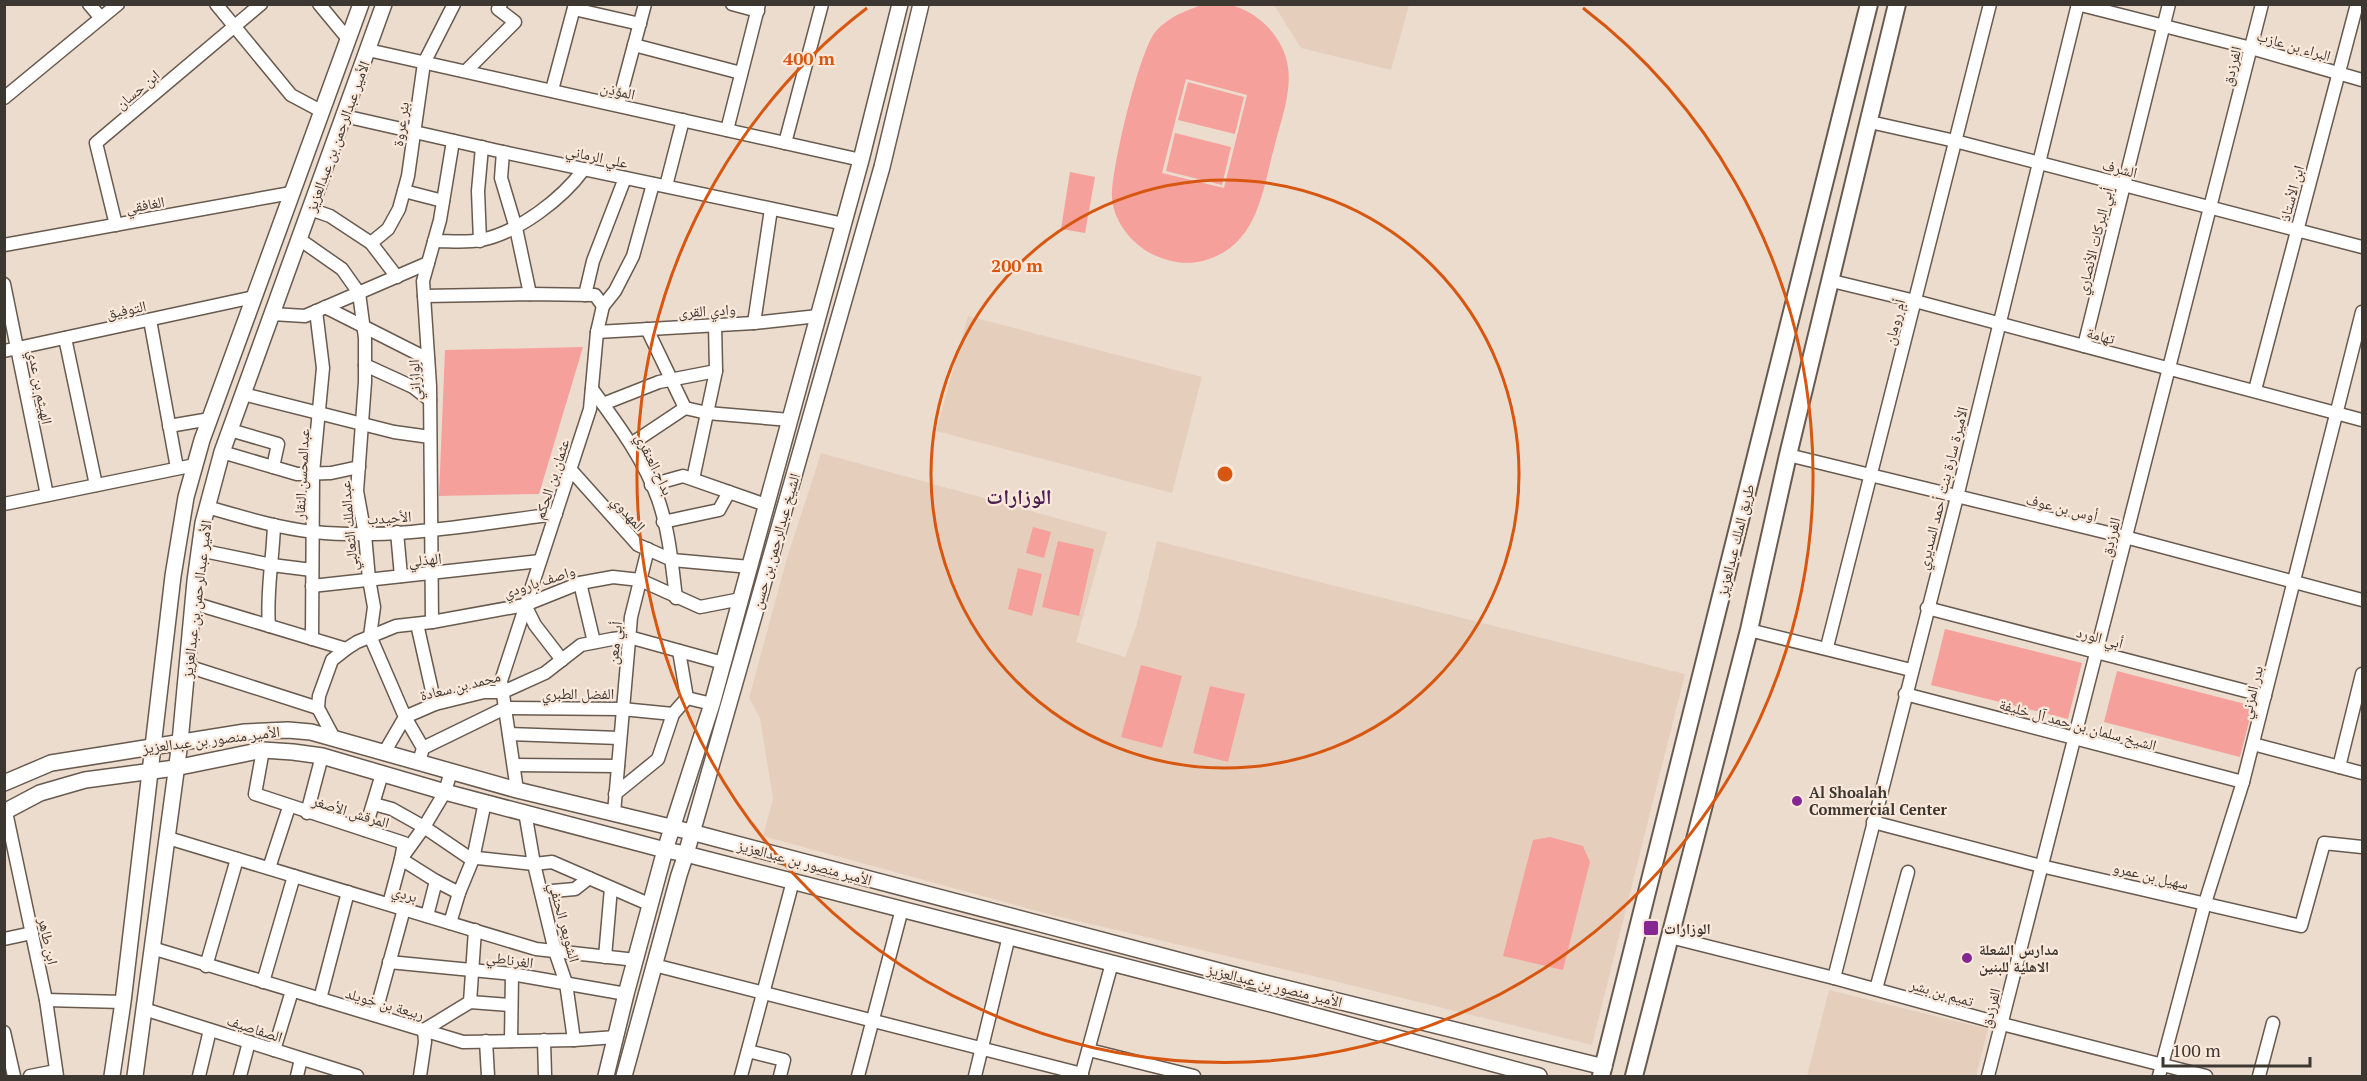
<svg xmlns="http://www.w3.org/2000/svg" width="2367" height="1081" font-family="'PT Serif','Noto Naskh Arabic',serif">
<rect width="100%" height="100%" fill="#ecdcce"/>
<g fill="#e5cfbc">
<path d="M1274 5H1409L1391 70 1301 48Z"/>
<path d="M968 316 1202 377 1172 493 936 431Z"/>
<path d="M821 453 1107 532 1076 642 1125 657 1137 624 1157 541 1685 674 1592 1045 1326 979 1052 915 763 836 773 799 760 718 749 698 787 558Z"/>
<path d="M1829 990 1988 1029 1976 1076H1807Z"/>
</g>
<g fill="#f6a09c" fill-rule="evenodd">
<path d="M1202 5C1212 4 1224 3 1234 6 1261 14 1284 39 1288 67 1292 93 1280 123 1274 148 1262 192 1258 242 1209 259 1189 266 1171 263 1152 254 1132 244 1113 221 1112 197 1111 171 1139 50 1156 31 1169 17 1184 11 1202 5ZM1186 79 1247 95 1224 188 1162 173Z"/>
<path d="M1188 82 1244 97 1235 134 1178 120Z"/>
<path d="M1175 133 1231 147 1222 185 1166 171Z"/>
<path d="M1070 172 1095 177 1085 233 1061 229Z"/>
<path d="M583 347 539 494 439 496 445 350Z"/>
<path d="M1033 527 1051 532 1044 558 1026 553Z"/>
<path d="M1058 541 1094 549 1079 616 1042 607Z"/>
<path d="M1018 568 1042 574 1032 616 1008 609Z"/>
<path d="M1945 629 2082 663 2068 719 1931 685Z"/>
<path d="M1141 665 1182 676 1162 748 1121 737Z"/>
<path d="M2117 671 2253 706 2240 757 2104 722Z"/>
<path d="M1210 686 1245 694 1228 762 1193 753Z"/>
<path d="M1550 837 1583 846 1590 862 1563 970 1503 956 1533 840Z"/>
</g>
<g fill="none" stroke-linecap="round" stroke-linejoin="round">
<g stroke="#685a4e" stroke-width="15">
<g id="minor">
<path d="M89 4 101 18"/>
<path d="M216 4 291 95 321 111"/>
<path d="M319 4 348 39"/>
<path d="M732 4 758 11"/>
<path d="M2077 4 2251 48 2362 80"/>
<path d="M574 9 640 24"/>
<path d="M634 45 741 73"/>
<path d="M368 50 861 160"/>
<path d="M466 71 515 22 498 9 501 4"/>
<path d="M552 90 575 4"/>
<path d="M4 98 118 4"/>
<path d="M618 105 645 4"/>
<path d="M344 116 503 152 844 224"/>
<path d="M1870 122 1955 141 2362 247"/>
<path d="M727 130 759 4"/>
<path d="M785 143 822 4"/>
<path d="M503 152 501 178 516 228 530 294"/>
<path d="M666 186 683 120"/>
<path d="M404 191 443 201"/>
<path d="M310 209 330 216 371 243 397 277"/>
<path d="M116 225 96 143 261 4"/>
<path d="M299 239 342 269 359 293 365 338V382L357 491 365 535 369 579 374 607 370 636 405 717 384 753"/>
<path d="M434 241C449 241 467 243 481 240 519 232 562 199 584 169"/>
<path d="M480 241 478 191 482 147"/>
<path d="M371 243 388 229 399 209 408 176 424 63 454 4"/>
<path d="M4 245 291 193"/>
<path d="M1832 281 1915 301 2362 420"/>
<path d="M4 284 47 495"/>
<path d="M585 295 593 261 625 178"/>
<path d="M424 296 530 294 595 295 603 306"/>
<path d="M325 307 428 359"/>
<path d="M272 314 305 316 428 263"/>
<path d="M150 320 177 468"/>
<path d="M754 323 771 209"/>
<path d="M647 329 685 408"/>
<path d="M597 332 754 323 818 316"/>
<path d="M65 338 96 485"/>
<path d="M2084 346 2169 4"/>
<path d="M4 351 254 297"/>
<path d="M365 365 413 387 430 400"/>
<path d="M592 389C616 422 644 459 658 499 669 530 672 565 676 598"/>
<path d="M2255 390 2357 4"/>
<path d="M243 394 394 432 430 437"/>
<path d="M603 404 659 382 716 371"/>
<path d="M169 426 210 419"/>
<path d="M230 430 278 444 273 467"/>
<path d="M631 444 685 408 707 413 790 420"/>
<path d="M222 452 297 474 331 473 359 467"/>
<path d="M1788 455 2125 537 2362 600"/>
<path d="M570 469 638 545 672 560 750 567"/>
<path d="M693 479 716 371 715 324"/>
<path d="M651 485 683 476 766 505"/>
<path d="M4 504 195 465"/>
<path d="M207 507C242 517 278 528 314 532 394 540 476 524 556 514"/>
<path d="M663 522 719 510 729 492"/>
<path d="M397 532 401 576"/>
<path d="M199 550 272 565 312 570"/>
<path d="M580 583 594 642"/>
<path d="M312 586 540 561"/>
<path d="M193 603 346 649 357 642 396 626 432 622 525 605 580 583 613 577 640 580 700 607 741 599"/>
<path d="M525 605 535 625 562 660"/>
<path d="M1927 608 2265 696"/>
<path d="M432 622 430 386 423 281 440 220 453 141"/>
<path d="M417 624 435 704"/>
<path d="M269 626C266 593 273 559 274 525"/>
<path d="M1749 630 1911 670"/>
<path d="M312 639 313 473 323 368 316 311"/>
<path d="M1827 647 1990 4"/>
<path d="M187 666 318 708"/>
<path d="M1905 694 2243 782"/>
<path d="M687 698 712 704"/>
<path d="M509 734 619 738"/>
<path d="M334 738 318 708 319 696 332 660 346 649"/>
<path d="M2253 744 2362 773"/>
<path d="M423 748 505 708 622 709 673 714 687 698 679 651"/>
<path d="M263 750 255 794 404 843 401 859 436 881 459 893"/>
<path d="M419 762 423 748 405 717 435 704 484 692H503L545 673 581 645 612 639 629 637 723 663"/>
<path d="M514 765 618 766"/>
<path d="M2339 767 2362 674"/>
<path d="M517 790 501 681 590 409 597 332 603 306 615 291 633 256 653 184"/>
<path d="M615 794 658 759 673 714"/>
<path d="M374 804 392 809 424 827 468 857 534 864 552 862 651 905"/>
<path d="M6 812 46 1000 57 1076"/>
<path d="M525 812 534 864 555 951 566 983 574 1040"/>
<path d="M307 813 322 756"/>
<path d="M614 813 631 617 648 549"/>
<path d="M1873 822 2041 866 2301 926 2324 843 2362 847"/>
<path d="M365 830 382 774"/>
<path d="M168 838 536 949 636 960"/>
<path d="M269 868 289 807"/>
<path d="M541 892 575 889 589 878"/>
<path d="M389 904 401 859 424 827 445 792 451 771"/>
<path d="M427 916 436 881"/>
<path d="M450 923 459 893 473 859 485 802"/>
<path d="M1670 937 1834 978 2002 1024 2206 1076"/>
<path d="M4 939 32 933"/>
<path d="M152 948 463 1042 574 1040 616 1037"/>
<path d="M605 957 611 888"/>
<path d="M389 962 512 974 626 994"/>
<path d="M654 965 1082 1074"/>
<path d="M206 966 237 859"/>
<path d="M1834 978 1957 497 2078 4"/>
<path d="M263 982 294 876"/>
<path d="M1876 989 1908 872"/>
<path d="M320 999 348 892"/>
<path d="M46 1000 123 1002"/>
<path d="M470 1002 475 930"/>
<path d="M144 1009 357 1076"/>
<path d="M375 1015 404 909"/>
<path d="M4 1032 14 1076"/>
<path d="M544 1040 545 1076"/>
<path d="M486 1041 488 1076"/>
<path d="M511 1041 512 974"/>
<path d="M274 1050 292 991"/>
<path d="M1089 1050 1194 1076"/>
<path d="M748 1051 784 1060 780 1076"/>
<path d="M30 1076 56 1071"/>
<path d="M199 1076 210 1030"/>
<path d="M240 1076 249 1042"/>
<path d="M297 1076 301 1059"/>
<path d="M420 1076 425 1042 424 1030 470 1002 510 1005"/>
<path d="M741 1076 793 881"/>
<path d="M858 1076 902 909"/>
<path d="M975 1076 1009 936"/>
<path d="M1081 1076 1112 963"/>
<path d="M1988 1076 2262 4"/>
<path d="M2159 1076 2205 903 2243 782 2362 312"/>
<path d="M2259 1076 2273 1023"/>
</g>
</g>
<g stroke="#685a4e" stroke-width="18">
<g id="tertiary">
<path d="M4 783 51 763 108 754 245 732 288 730 311 732 517 790 691 832 1257 981 1604 1067"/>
<path d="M4 812 40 793 85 780 175 768 263 750 293 752 322 756 445 792 665 850 686 854 1275 1005 1539 1076"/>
<path d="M112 1076 123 1002 173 576 186 497 202 440 361 4"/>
<path d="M135 1076 180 742 195 581 203 523 222 452 384 4"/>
<path d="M606 1076 626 994 665 850 712 704 861 160 900 4"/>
<path d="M624 1076 679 875 686 854 882 167 921 4"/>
</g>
</g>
<g stroke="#685a4e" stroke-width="20">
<g id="secondary">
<path d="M1601 1076 1869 4"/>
<path d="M1634 1076 1749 630 1788 455 1897 4"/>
</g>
</g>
<use href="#minor" stroke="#fff" stroke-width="12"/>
<use href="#tertiary" stroke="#fff" stroke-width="15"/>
<use href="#secondary" stroke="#fff" stroke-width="16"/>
</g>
<g fill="none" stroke="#d75610" stroke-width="3">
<circle cx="1225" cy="474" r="294"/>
<path d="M1583 8A588 588 0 1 1 867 8"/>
</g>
<g fill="#852791" stroke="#fae9db" stroke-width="2">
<circle cx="1797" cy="801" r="6"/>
<rect x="1643" y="920" width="16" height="16" rx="3"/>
<circle cx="1967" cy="958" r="6"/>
</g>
<g text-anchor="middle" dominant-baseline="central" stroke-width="4.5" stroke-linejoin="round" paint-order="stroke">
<g font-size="15" fill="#3d3732" stroke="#fae9db">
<text transform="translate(2294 45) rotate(16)">البراء بن عازب</text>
<text transform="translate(2231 66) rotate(-76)">الفرزدق</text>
<text transform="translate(137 89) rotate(-40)">ابن حسان</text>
<text transform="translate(618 90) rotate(13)">المؤذن</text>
<text transform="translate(400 124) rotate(-82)">بئر عروة</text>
<text transform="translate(337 136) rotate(-70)">الأمير عبدالرحمن بن عبدالعزيز</text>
<text transform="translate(597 156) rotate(12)">علي الرماني</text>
<text transform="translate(2120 168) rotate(14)">الشرف</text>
<text transform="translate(2291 193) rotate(-75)">ابن الأستاذ</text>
<text transform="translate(145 204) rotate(-10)">الغافقي</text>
<text transform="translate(2094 241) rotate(-76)">أبي البركات الأنصاري</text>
<text transform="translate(126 309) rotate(-12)">التوفيق</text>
<text transform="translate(707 310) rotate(-3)">وادي القرى</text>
<text transform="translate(1894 322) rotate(-76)">أم رومان</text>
<text transform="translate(2101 335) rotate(15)">تهامة</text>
<text transform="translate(414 380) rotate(-93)">الواراني</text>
<text transform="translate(41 387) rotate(79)">الهيثم بن عدي</text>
<text transform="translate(655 464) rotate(64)">بداح العنقري</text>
<text transform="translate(301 474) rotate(-87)">عبدالمحسن النقار</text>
<text transform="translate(551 479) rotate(-72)">عثمان بن الحكم</text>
<text transform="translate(1942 488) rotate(-76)">الأميرة سارة بنت أحمد السديري</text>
<text transform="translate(2062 507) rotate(14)">أوس بن عوف</text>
<text transform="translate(629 513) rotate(48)">المهدوي</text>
<text transform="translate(389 517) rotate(-4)">الأحيدب</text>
<text transform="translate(348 526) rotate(-95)">عبدالملك الثعالبي</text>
<text transform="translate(2110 537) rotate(-76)">الفرزدق</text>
<text transform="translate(1735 540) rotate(-76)">طريق الملك عبدالعزيز</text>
<text transform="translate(775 541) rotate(-74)">الشيخ عبدالرحمن بن حسن</text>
<text transform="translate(425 559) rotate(-5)">الهذلي</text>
<text transform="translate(539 581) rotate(-18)">واصف بارودي</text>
<text transform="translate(196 599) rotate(-83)">الأمير عبدالرحمن بن عبدالعزيز</text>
<text transform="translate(2100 637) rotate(15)">أبي الورد</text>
<text transform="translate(614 643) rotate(-84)">أبي معن</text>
<text transform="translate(460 685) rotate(-14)">محمد بن سعادة</text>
<text transform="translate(2251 692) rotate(-76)">بدر المزني</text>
<text x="578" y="693">الفضل الطبري</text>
<text transform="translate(2078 724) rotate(15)">الشيخ سلمان بن حمد آل خليفة</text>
<text transform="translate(211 739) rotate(-7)">الأمير منصور بن عبدالعزيز</text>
<text transform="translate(351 811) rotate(17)">المرقش الأصغر</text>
<text transform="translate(805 862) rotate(15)">الأمير منصور بن عبدالعزيز</text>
<text transform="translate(2151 875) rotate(13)">سهيل بن عمرو</text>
<text transform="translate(405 893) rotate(17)">بردي</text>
<text transform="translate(565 922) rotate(75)">الشويعر الحنفي</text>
<text transform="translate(49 941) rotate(78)">ابن طاهر</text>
<text transform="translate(510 959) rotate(8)">الغرناطي</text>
<text transform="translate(1275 985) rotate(14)">الأمير منصور بن عبدالعزيز</text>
<text transform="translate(1942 992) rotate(16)">تميم بن بشر</text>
<text transform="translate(385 1003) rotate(16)">ربيعة بن خويلد</text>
<text transform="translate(1990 1008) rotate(-76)">الفرزدق</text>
<text transform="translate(255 1028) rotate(18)">الصفاصيف</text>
</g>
<g font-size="15" font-weight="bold" fill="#3d3732" stroke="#fae9db" text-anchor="start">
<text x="1809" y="792">Al Shoalah<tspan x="1809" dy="17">Commercial Center</tspan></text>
<text x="1664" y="928">الوزارات</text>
<text x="1979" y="949">مدارس الشعلة<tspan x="1979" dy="17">الاهلية للبنين</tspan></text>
</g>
<g font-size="21" font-weight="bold" fill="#4e2154" stroke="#fae9db">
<text x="1019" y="496">الوزارات</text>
</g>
</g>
<circle cx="1225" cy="474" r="9" fill="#d75610" stroke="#fae9db" stroke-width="3"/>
<g font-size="18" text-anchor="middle" font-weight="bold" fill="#d75610" stroke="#fae9db" stroke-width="4.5" stroke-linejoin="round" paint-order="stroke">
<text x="809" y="65">400 m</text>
<text x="1017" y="272">200 m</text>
</g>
<rect width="2367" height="1081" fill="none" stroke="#3d3732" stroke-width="12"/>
<path d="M2163 1057v9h147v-9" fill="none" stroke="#3d3732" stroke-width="3"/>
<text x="2172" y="1057" font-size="18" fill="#3d3732" stroke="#fae9db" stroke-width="4.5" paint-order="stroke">100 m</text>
</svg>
